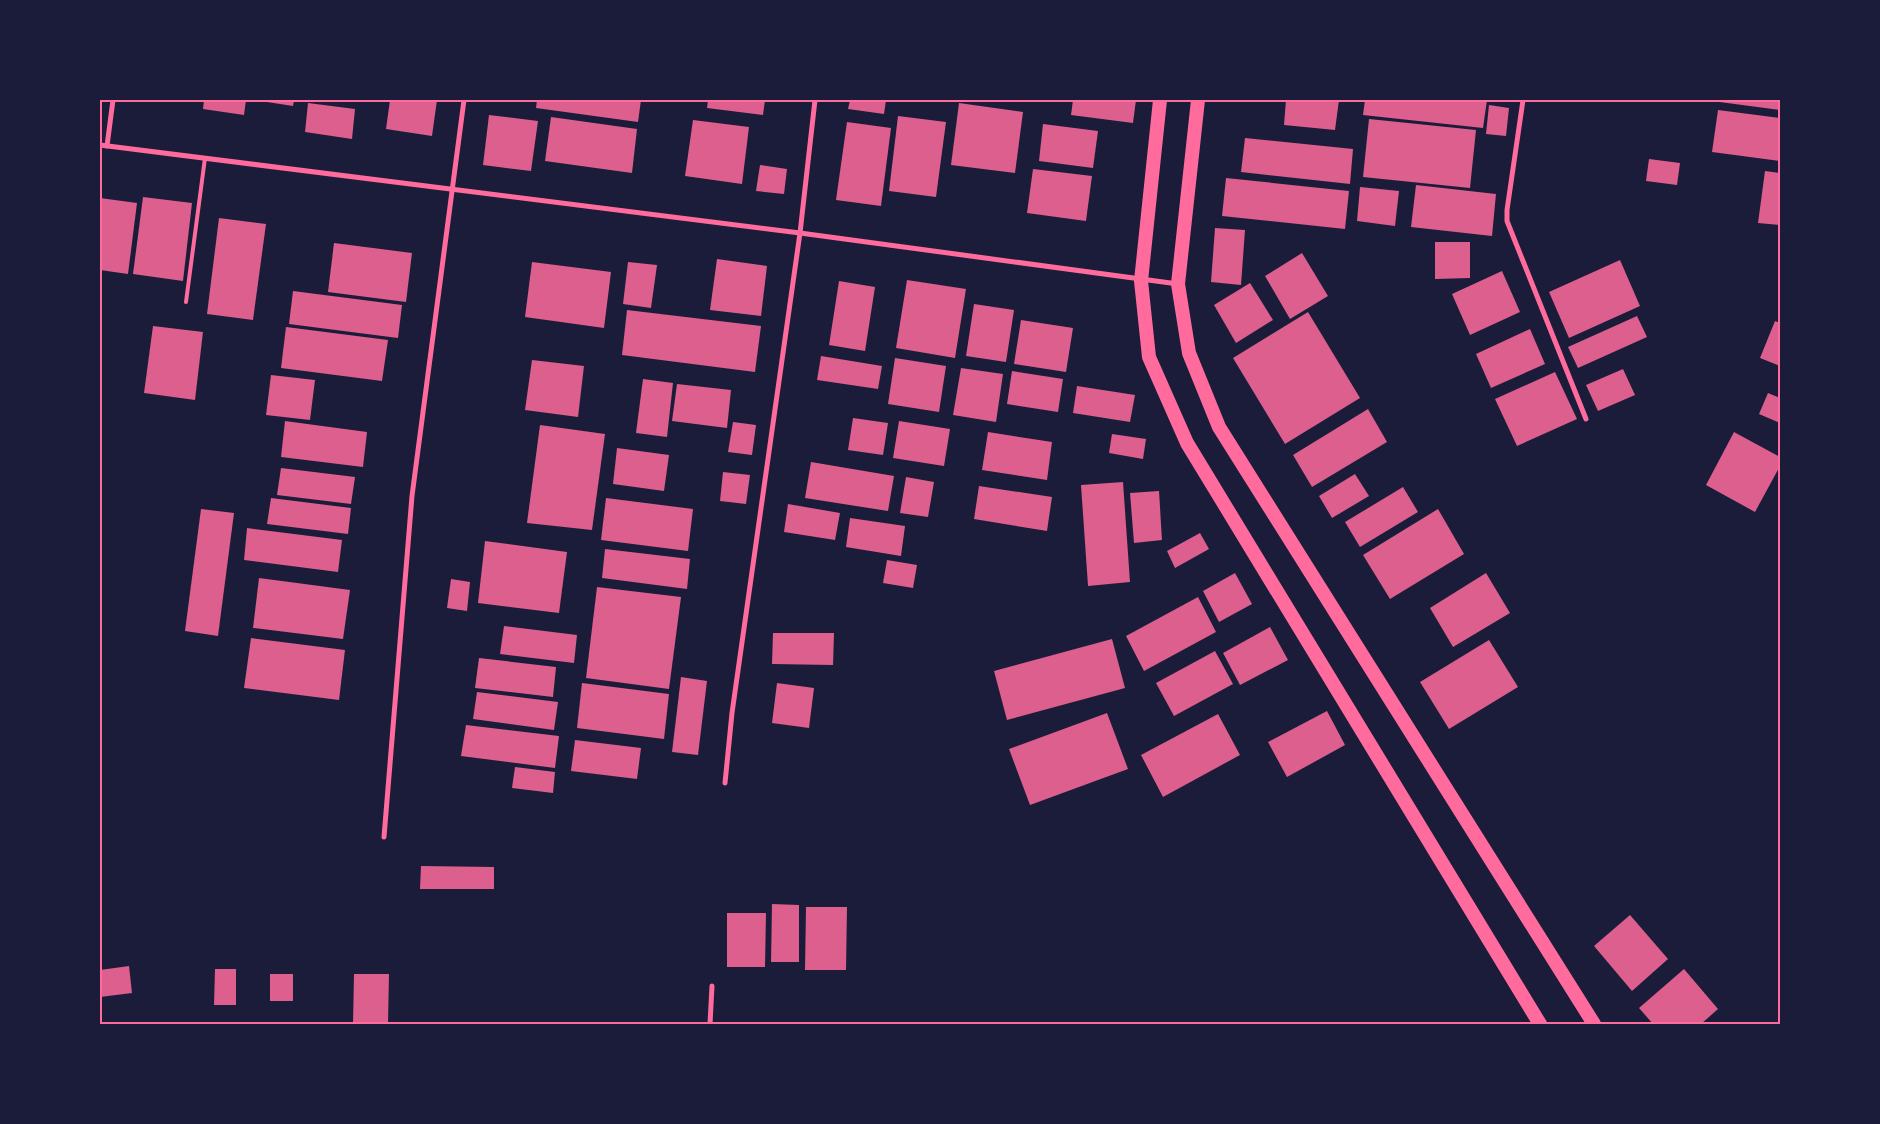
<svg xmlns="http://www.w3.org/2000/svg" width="1880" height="1124" font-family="'Exo 2',sans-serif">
<rect width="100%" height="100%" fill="#1b1b3a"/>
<g fill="#dd5f8e">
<path d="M204 100H246L244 115 203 109Z"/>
<path d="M254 100H294L293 106Z"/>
<path d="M390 100H437L432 136 386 129Z"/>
<path d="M537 100H641L638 122 536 108Z"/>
<path d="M708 100H765L763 115 707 108Z"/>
<path d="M850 100H886L884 114 848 109Z"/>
<path d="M1073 100H1136L1133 123 1071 115Z"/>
<path d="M1286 100H1339L1335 130 1284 125Z"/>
<path d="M1365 100H1487L1483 128 1363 115Z"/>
<path d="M1712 100H1780V110L1712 101Z"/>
<path d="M308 103 355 109 352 139 305 132Z"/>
<path d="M959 103 1023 112 1015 173 951 165Z"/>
<path d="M1489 105 1509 108 1506 136 1486 134Z"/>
<path d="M1718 110 1780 118V161L1712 152Z"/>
<path d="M489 115 538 121 531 171 483 165Z"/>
<path d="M898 116 946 122 936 197 889 191Z"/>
<path d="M551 117 637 129 632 173 545 161Z"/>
<path d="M1369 119 1476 130 1470 188 1363 177Z"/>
<path d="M693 120 749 127 742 184 685 176Z"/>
<path d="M847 122 891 128 881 206 836 200Z"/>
<path d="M1043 124 1098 131 1093 168 1039 161Z"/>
<path d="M1245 138 1353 149 1350 184 1241 172Z"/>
<path d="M1649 159 1680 163 1677 185 1646 181Z"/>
<path d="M760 165 787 169 784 194 756 191Z"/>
<path d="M1033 169 1092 176 1086 221 1027 213Z"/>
<path d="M1765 171 1780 173V225L1758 223Z"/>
<path d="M1226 178 1349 191 1345 229 1222 216Z"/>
<path d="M1416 185 1496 194 1492 236 1411 227Z"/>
<path d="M1360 187 1399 191 1395 226 1357 221Z"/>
<path d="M143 197 192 203 183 281 133 274Z"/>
<path d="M100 198 137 203 128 274 100 270Z"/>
<path d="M219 218 266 224 253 320 207 314Z"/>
<path d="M1215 228 1245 230 1241 285 1211 282Z"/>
<path d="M1435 242H1470V278L1435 279Z"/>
<path d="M334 243 412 253 406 302 328 292Z"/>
<path d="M1302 253 1328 296 1290 319 1265 276Z"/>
<path d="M717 259 767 266 761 316 710 310Z"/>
<path d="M1620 260 1640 306 1569 338 1549 292Z"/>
<path d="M532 262 611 272 604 328 525 317Z"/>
<path d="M628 262 657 265 651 308 623 304Z"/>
<path d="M1502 271 1520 312 1470 335 1452 294Z"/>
<path d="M907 280 966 289 955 358 896 348Z"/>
<path d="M839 281 875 287 865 351 829 345Z"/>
<path d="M1250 283 1273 320 1236 343 1214 305Z"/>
<path d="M293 291 402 305 398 338 289 324Z"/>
<path d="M974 304 1014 310 1006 362 966 356Z"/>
<path d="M627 310 761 326 755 372 622 355Z"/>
<path d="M1308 312 1360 398 1285 444 1233 358Z"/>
<path d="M1637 316 1647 337 1578 368 1568 347Z"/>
<path d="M1021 320 1073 328 1066 372 1014 364Z"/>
<path d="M1775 321 1780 323V366L1760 358Z"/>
<path d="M153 326 203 332 195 400 144 393Z"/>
<path d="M286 327 388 340 382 381 281 368Z"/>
<path d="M1530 329 1545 364 1491 388 1476 354Z"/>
<path d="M821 356 882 366 878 389 817 380Z"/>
<path d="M895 358 946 366 939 412 888 404Z"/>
<path d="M532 360 584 366 578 417 525 410Z"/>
<path d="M961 368 1003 374 996 422 953 415Z"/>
<path d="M1623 369 1635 395 1598 411 1586 385Z"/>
<path d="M1012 371 1063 379 1058 412 1007 404Z"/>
<path d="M1555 372 1577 419 1517 446 1495 399Z"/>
<path d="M271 375 315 380 310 420 266 415Z"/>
<path d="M643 379 673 383 667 437 636 433Z"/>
<path d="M677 384 731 390 727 428 672 421Z"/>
<path d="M1077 386 1135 395 1130 422 1073 413Z"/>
<path d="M1768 393 1780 398V423L1759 414Z"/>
<path d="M1368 409 1387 442 1312 487 1293 455Z"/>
<path d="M853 418 888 423 883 455 848 450Z"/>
<path d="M285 421 367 432 363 467 281 457Z"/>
<path d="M899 421 950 429 944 466 893 458Z"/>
<path d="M733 422 756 425 752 455 728 452Z"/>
<path d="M540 425 605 434 592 530 527 523Z"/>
<path d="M988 432 1052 442 1047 480 982 470Z"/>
<path d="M1734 432 1780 457V466L1755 512 1706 485Z"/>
<path d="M1112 434 1146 439 1143 459 1109 453Z"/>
<path d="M617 448 669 455 664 491 613 484Z"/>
<path d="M811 462 894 476 888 511 805 498Z"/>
<path d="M281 468 355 477 351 504 277 495Z"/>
<path d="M723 472 750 475 746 504 720 501Z"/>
<path d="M1355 474 1369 496 1332 518 1319 496Z"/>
<path d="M906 477 934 482 928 517 900 513Z"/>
<path d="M1123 482 1130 582 1088 586 1081 485Z"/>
<path d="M979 486 1052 497 1047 531 974 519Z"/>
<path d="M1403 487 1418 512 1360 547 1345 522Z"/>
<path d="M1159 491 1162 540 1134 543 1130 493Z"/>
<path d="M271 498 351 508 348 534 267 524Z"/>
<path d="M606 498 693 509 688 551 601 540Z"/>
<path d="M788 504 840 513 835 540 784 532Z"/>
<path d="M201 509 234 513 218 636 185 631Z"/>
<path d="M1438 509 1464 554 1390 599 1363 555Z"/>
<path d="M850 518 905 526 901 556 846 547Z"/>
<path d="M247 528 342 540 338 572 244 560Z"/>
<path d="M1200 533 1209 549 1175 568 1167 551Z"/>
<path d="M485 541 567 552 559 613 478 603Z"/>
<path d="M605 549 690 559 687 589 602 578Z"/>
<path d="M887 560 917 565 913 588 883 583Z"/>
<path d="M1235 573 1252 604 1219 622 1203 591Z"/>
<path d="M1486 573 1510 613 1453 647 1430 608Z"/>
<path d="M259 578 350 590 343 639 253 628Z"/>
<path d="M451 579 470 582 467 611 447 608Z"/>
<path d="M597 587 681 597 669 689 586 678Z"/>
<path d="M1198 597 1216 632 1144 671 1126 636Z"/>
<path d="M504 626 577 635 574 663 500 654Z"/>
<path d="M1270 627 1288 660 1240 685 1223 653Z"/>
<path d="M773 633H834L833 665 772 664Z"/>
<path d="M251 638 345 650 339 700 244 688Z"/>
<path d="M1112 639 1125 688 1007 720 994 671Z"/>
<path d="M1489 640 1518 687 1449 729 1420 682Z"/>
<path d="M1215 651 1233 684 1174 716 1156 683Z"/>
<path d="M479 658 556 667 553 697 475 688Z"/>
<path d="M681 677 707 681 698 755 672 752Z"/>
<path d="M582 683 669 694 664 739 577 728Z"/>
<path d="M777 683 814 688 809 728 772 723Z"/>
<path d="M477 692 558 702 554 730 473 719Z"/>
<path d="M1327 711 1345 745 1287 777 1268 742Z"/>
<path d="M1107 713 1128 769 1030 805 1009 749Z"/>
<path d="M1218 714 1240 755 1163 797 1141 755Z"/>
<path d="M466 725 559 736 555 768 461 756Z"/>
<path d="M575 740 641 748 637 779 571 771Z"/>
<path d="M515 767 555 772 553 793 512 788Z"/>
<path d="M421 866 494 867V889H420Z"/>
<path d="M772 904 799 905V962H771Z"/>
<path d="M806 907H847L846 970H805Z"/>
<path d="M727 913H766L765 967H727Z"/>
<path d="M1630 915 1668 959 1632 991 1594 946Z"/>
<path d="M129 966 132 993 100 997V970Z"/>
<path d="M215 969H236V1005H214Z"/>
<path d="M1684 969 1718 1009 1701 1024H1653L1639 1008Z"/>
<rect x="270" y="974" width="23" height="27"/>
<path d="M354 974H389L388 1024H353Z"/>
</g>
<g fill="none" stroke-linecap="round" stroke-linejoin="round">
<path stroke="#ff6b9d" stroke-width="4" d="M186 302 205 158"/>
<g stroke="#ff6b9d" stroke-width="5">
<path d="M1523 100 1507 210V221L1586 419"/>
<path d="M100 145 800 233 1178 284"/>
<path d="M107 146 113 100"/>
<path d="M725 783 732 713 800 233 815 100"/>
<path d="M384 837 412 496 464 100"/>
<path d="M710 1024 712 986"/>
</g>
<g stroke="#ff6b9d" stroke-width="14">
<path d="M1160 100 1141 281 1149 357 1187 443 1540 1024"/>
<path d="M1198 100 1178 284 1189 353 1219 427 1594 1024"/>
</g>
</g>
<rect width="1880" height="1124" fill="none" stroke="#1b1b3a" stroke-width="202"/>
<rect x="101" y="101" width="1678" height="922" fill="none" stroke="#ff6b9d" stroke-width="2"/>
</svg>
